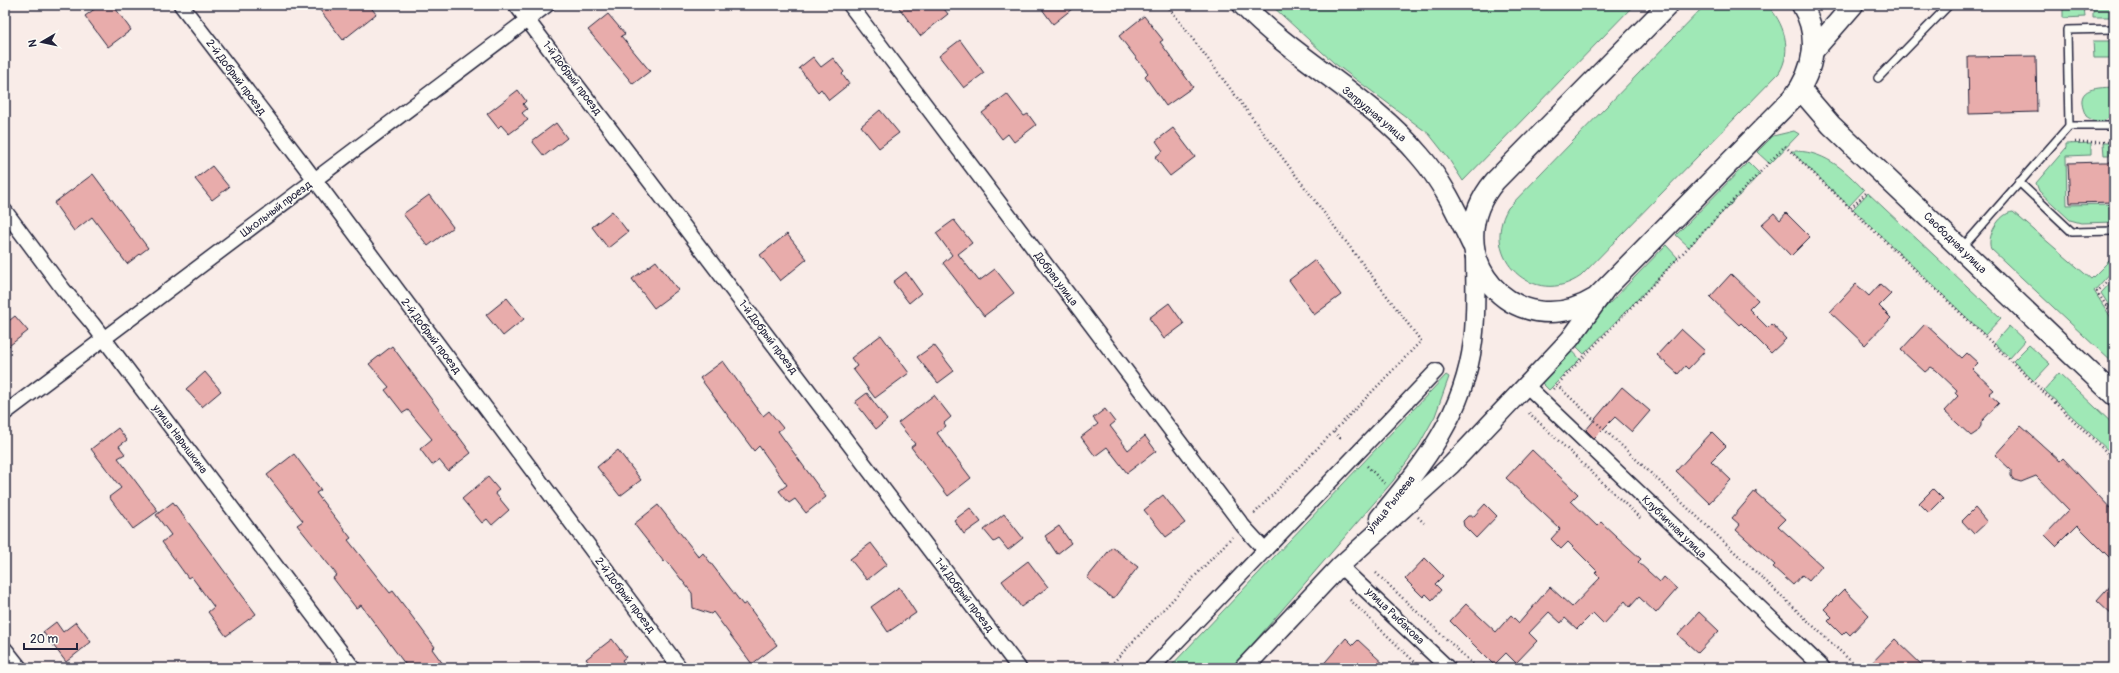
<svg xmlns="http://www.w3.org/2000/svg" width="2119" height="673" font-family="Pangolin,sans-serif">
<rect width="100%" height="100%" fill="#f9ece8"/>
<filter id="ink" filterUnits="userSpaceOnUse"><feTurbulence type="fractalNoise" baseFrequency=".025" numOctaves="2"/><feDisplacementMap in="SourceGraphic" scale="8" xChannelSelector="R" yChannelSelector="G"/><feConvolveMatrix kernelMatrix="1 2 1 2 8 2 1 2 1" color-interpolation-filters="sRGB"/></filter>
<g filter="url(#ink)">
<g fill="#9fe8b6" stroke="#608578">
<path d="M1271 5H1634L1463 181 1448 158 1429 134 1334 63Z"/>
<path d="M1705 5H1767C1784 22 1793 50 1779 73L1581 276C1534 309 1479 257 1508 208Z"/>
<path d="M2114 5V17H2093V6Z"/>
<path d="M2063 6H2084L2085 17 2063 18Z"/>
<path d="M2093 41H2114V58H2094Z"/>
<path d="M2114 87C2114 99 2117 119 2101 121 2095 121 2091 120 2086 116 2073 88 2093 88 2114 87Z"/>
<path d="M1794 131 1799 134 1770 164 1757 152 1773 136Z"/>
<path d="M2091 143V155L2066 156 2067 205 2114 204V222L2081 223 2070 220 2039 191 2036 183 2066 148V144Z"/>
<path d="M2103 143H2114V155H2104Z"/>
<path d="M1791 151C1823 150 1843 168 1864 190L1849 206Z"/>
<path d="M1748 162 1760 174 1689 247 1676 235Z"/>
<path d="M1868 193 2001 318 1985 335 1853 209Z"/>
<path d="M2013 212 2091 279 2114 256V269L2094 291 2114 322V364L1991 249C1986 237 1999 213 2013 212Z"/>
<path d="M1666 245 1678 258 1584 354 1572 342Z"/>
<path d="M2114 279V313L2101 293Z"/>
<path d="M2009 326 2025 341 2010 358 1994 343Z"/>
<path d="M2029 345 2050 364 2034 381 2013 361Z"/>
<path d="M1568 346 1580 359 1549 390 1537 378Z"/>
<path d="M2059 373 2114 425V449L2111 453 2044 390Z"/>
<path d="M1446 375 1449 377 1435 416 1419 445 1393 481 1232 668H1169Z"/>
</g>
<g fill="#e8acab" stroke="#22223b">
<path d="M100 5H113L131 30 108 47 85 16Z"/>
<path d="M316 5H369L376 14 343 40Z"/>
<path d="M897 5H941L948 14 920 36Z"/>
<path d="M1039 5H1077L1053 24Z"/>
<path d="M608 14 625 34 621 36 650 71 633 84 588 30Z"/>
<path d="M1144 16 1163 40 1160 42 1193 87 1166 106 1145 76 1148 73 1119 36Z"/>
<path d="M960 40 984 73 964 88 939 56Z"/>
<path d="M2036 56 2037 112 1969 114 1968 57Z"/>
<path d="M813 57 821 67 833 58 844 72 842 74 849 84 829 100 821 89 818 92 799 68Z"/>
<path d="M518 90 526 101 523 104 527 109 522 113 528 120 509 134 501 125 498 128 487 114Z"/>
<path d="M1007 94 1024 116 1028 114 1036 125 1014 142 1008 134 1002 139 982 113Z"/>
<path d="M880 110 899 133 879 148 861 126Z"/>
<path d="M556 123 567 138 544 156 532 141Z"/>
<path d="M1173 128 1195 157 1170 176 1155 157 1163 151 1156 141Z"/>
<path d="M2102 162H2114V202L2070 203 2068 163Z"/>
<path d="M212 166 229 187 212 200 195 179Z"/>
<path d="M93 174 148 248 127 264 92 217 74 231 54 203Z"/>
<path d="M429 195 453 227 428 246 403 214Z"/>
<path d="M612 211 628 232 608 248 592 227Z"/>
<path d="M1774 213 1780 220 1786 213 1810 237 1791 256 1761 225Z"/>
<path d="M954 220 972 243 958 254 979 281 995 269 1014 293 984 316 943 263 952 255 936 233Z"/>
<path d="M787 234 807 259 780 281 760 255Z"/>
<path d="M1315 260 1341 295 1314 315 1289 280Z"/>
<path d="M656 261 678 290 654 308 632 279Z"/>
<path d="M906 272 921 293 909 303 893 282Z"/>
<path d="M1731 274 1758 300 1749 309 1768 328 1772 324 1786 339 1771 353 1741 323 1739 325 1710 297Z"/>
<path d="M1856 284 1869 296 1880 284 1891 294 1879 306 1891 318 1865 345 1830 312Z"/>
<path d="M507 298 524 319 503 336 486 315Z"/>
<path d="M1169 303 1184 324 1164 339 1149 318Z"/>
<path d="M15 316 28 331 5 349V324Z"/>
<path d="M1925 324 1962 358 1967 353 1978 363 1972 369 1994 390 1989 394 1999 403 1981 422V426L1977 432 1971 436 1944 411 1958 396 1955 393 1957 390 1936 370 1931 367 1925 372 1901 350Z"/>
<path d="M1681 329 1705 351 1688 369 1685 366 1678 374 1657 355Z"/>
<path d="M881 335 909 373 875 398 853 369 857 366 851 358Z"/>
<path d="M934 345 954 371 938 383 917 357Z"/>
<path d="M392 346 471 453 448 471 439 460 432 465 420 449 432 439 408 410 403 413 385 390 389 387 369 364Z"/>
<path d="M723 361 763 416 769 411 783 428 778 431 826 497 806 513 795 499 789 503 779 491 787 485 759 446 754 451 700 378Z"/>
<path d="M205 372 221 391 202 407 186 389Z"/>
<path d="M1622 387 1650 411 1632 432 1615 417 1594 438 1586 430Z"/>
<path d="M867 393 887 420 876 429 855 402Z"/>
<path d="M934 395 951 417 944 423 946 426 937 433 971 478 948 496 911 447 915 444 898 423Z"/>
<path d="M1105 409 1115 422 1110 426 1128 450 1145 436 1156 451 1127 473 1107 447 1095 456 1081 437 1098 424 1093 418Z"/>
<path d="M2021 426 2060 461 2063 458 2114 512V562L2077 525 2056 546 2045 535 2069 510 2036 476 2021 482 2014 480 2011 476V470L1995 455Z"/>
<path d="M118 428 127 440 119 446 125 454 118 458 158 511 133 529 109 497 121 488 91 449Z"/>
<path d="M1712 432 1726 446 1711 461 1731 480 1709 503 1676 471Z"/>
<path d="M618 450 641 480 620 496 597 467Z"/>
<path d="M1532 450 1578 494 1571 501 1597 526 1601 522 1616 536 1641 559 1638 562 1660 582 1664 577 1677 589 1656 613 1639 597 1630 607 1625 601 1604 624 1593 613 1577 629 1565 618 1561 623 1549 612 1529 633 1537 641 1516 663 1506 653 1494 665 1450 621 1466 604 1496 632 1511 615 1519 623 1550 587 1572 607 1600 578 1595 573 1597 571 1568 542 1561 549 1551 539 1560 529 1506 478Z"/>
<path d="M294 454 321 490 316 493 351 538 348 540 390 593 393 591 435 647 432 649 446 668H408L361 605 356 608 333 578 337 575 297 525 303 521 267 475Z"/>
<path d="M488 477 499 490 495 493 509 510 492 525 487 519 482 523 462 499Z"/>
<path d="M1933 489 1943 499 1929 513 1919 503Z"/>
<path d="M1756 490V493L1785 519 1778 526 1822 566 1809 581 1802 575 1793 585 1773 567 1775 565 1736 530 1740 525 1732 518Z"/>
<path d="M1163 495 1185 523 1166 537 1144 510Z"/>
<path d="M173 502 256 614 226 636 208 612 214 607 191 576 188 578 162 542 171 535 156 515Z"/>
<path d="M1485 504 1497 516 1476 538 1464 526 1463 521 1468 516H1474Z"/>
<path d="M658 505 699 557 703 553 743 605 746 603 777 645 752 664 713 612 711 614 693 608 692 593 666 560 664 562 634 524Z"/>
<path d="M970 508 981 522 964 534 954 520Z"/>
<path d="M1975 508 1987 522 1974 534 1962 521Z"/>
<path d="M1004 514 1023 538 1008 550 999 539 994 542 984 530Z"/>
<path d="M1059 526 1071 543 1057 554 1045 536Z"/>
<path d="M871 543 887 564 867 580 850 559Z"/>
<path d="M1112 547 1138 567 1113 599 1087 578Z"/>
<path d="M1425 558 1443 576 1435 584 1441 590 1432 600 1426 594 1423 597 1405 579Z"/>
<path d="M1028 561 1048 587 1021 607 1002 581Z"/>
<path d="M2114 582V617L2097 601Z"/>
<path d="M899 587 916 613 888 632 871 607Z"/>
<path d="M1844 589 1869 615 1850 635 1846 631 1842 635 1828 621 1832 617 1824 609Z"/>
<path d="M1699 612 1719 631 1698 653 1678 635Z"/>
<path d="M56 622 63 632 76 622 91 642 66 662 43 632Z"/>
<path d="M1346 638 1353 645 1358 640 1388 668H1320Z"/>
<path d="M612 639 626 657 622 660 628 668H593L586 659Z"/>
<path d="M1895 639 1925 668H1867Z"/>
</g>
<g fill="none" stroke-linecap="round" stroke-linejoin="round">
<g stroke="#22223b" stroke-width="10">
<g id="service">
<path d="M1878 78 1949 5"/>
<path d="M2069 126H2114"/>
<path d="M2019 182 2072 232 2114 231"/>
<path d="M1962 248 2069 126 2067 30 2114 29"/>
</g>
</g>
<g stroke="#22223b" stroke-width="17">
<g id="minor">
<path d="M181 5 303 164 680 668"/>
<path d="M516 5 1019 668"/>
<path d="M850 5 1243 526 1265 550"/>
<path d="M5 211 63 289 92 323 353 668"/>
<path d="M1526 385 1823 668"/>
<path d="M5 413 547 5"/>
<path d="M1340 566 1448 668"/>
<path d="M5 649 20 668"/>
<path d="M1152 668 1436 371"/>
</g>
</g>
<g stroke="#22223b" stroke-width="21">
<g id="tertiary">
<path d="M1379 518C1424 463 1464 415 1473 341 1477 312 1475 283 1475 253"/>
<path d="M1244 668 1340 566 1451 465 1570 339 1604 292"/>
</g>
</g>
<g stroke="#22223b" stroke-width="23">
<g id="secondary">
<path d="M1243 5C1297 61 1370 96 1420 156 1443 182 1457 213 1472 244"/>
<path d="M1668 5 1495 181C1433 254 1515 348 1596 298L1793 98C1815 70 1820 36 1802 5"/>
<path d="M1813 51 1853 5"/>
<path d="M1800 89 1831 125 2114 395"/>
</g>
</g>
<g stroke="#22223b" stroke-width="2.5" stroke-dasharray="1 3" stroke-linecap="butt">
<path d="M1167 5 1421 341 1253 515"/>
<path d="M2071 142H2114"/>
<path d="M1851 208 1867 192"/>
<path d="M2114 274 2097 292 2114 317"/>
<path d="M1557 385 1858 668"/>
<path d="M1553 389 1785 146 2114 459"/>
<path d="M1529 413 1640 518"/>
<path d="M1334 432 1341 439"/>
<path d="M1367 466 1385 484"/>
<path d="M1418 517 1424 523"/>
<path d="M1376 573 1477 668"/>
<path d="M1350 600 1421 668"/>
<path d="M1108 668 1232 537"/>
</g>
<use href="#service" stroke="#fdfcf7" stroke-width="7"/>
<use href="#minor" stroke="#fdfcf7" stroke-width="14"/>
<use href="#tertiary" stroke="#fdfcf7" stroke-width="18"/>
<use href="#secondary" stroke="#fdfcf7" stroke-width="20"/>
</g>
</g>
<g text-anchor="middle" dominant-baseline="central" stroke-width="3" stroke-linejoin="round" paint-order="stroke">
<g font-size="11" fill="#22223b" stroke="#fdfcf7">
<text transform="translate(236 77) rotate(53)">2-й Добрый проезд</text>
<text transform="translate(572 78) rotate(53)">1-й Добрый проезд</text>
<text transform="translate(1374 114) rotate(40)">Запрудная улица</text>
<text transform="translate(276 209) rotate(-37)">Школьный проезд</text>
<text transform="translate(1955 243) rotate(44)">Свободная улица</text>
<text transform="translate(1056 279) rotate(53)">Добрая улица</text>
<text transform="translate(431 336) rotate(53)">2-й Добрый проезд</text>
<text transform="translate(768 337) rotate(53)">1-й Добрый проезд</text>
<text transform="translate(180 439) rotate(53)">улица Нарышкина</text>
<text transform="translate(1391 504) rotate(-51)">улица Рылеева</text>
<text transform="translate(1674 527) rotate(44)">Клубничная улица</text>
<text transform="translate(625 595) rotate(53)">2-й Добрый проезд</text>
<text transform="translate(964 595) rotate(53)">1-й Добрый проезд</text>
<text transform="translate(1395 616) rotate(44)">улица Рыбакова</text>
</g>
</g>
<rect width="2119" height="673" fill="none" stroke="#fdfcf7" stroke-width="20"/>
<rect x="10" y="10" width="2099" height="653" fill="none" stroke="#22223b" stroke-width="1.5" filter="url(#ink)"/>
<g transform="translate(42 42) rotate(261)" stroke="#fdfcf7" stroke-width="3" paint-order="stroke">
<path d="M0-3L7 15L0 10L-7 15Z" fill="#22223b"/>
<text y="-6" font-size="11" font-weight="bold" text-anchor="middle" fill="#22223b">N</text>
</g>
<path d="M24 643v6h53v-6" fill="none" stroke="#22223b" stroke-width="2"/>
<text x="30" y="643" font-size="12" fill="#22223b" stroke="#fdfcf7" stroke-width="3" paint-order="stroke">20 m</text>
</svg>
